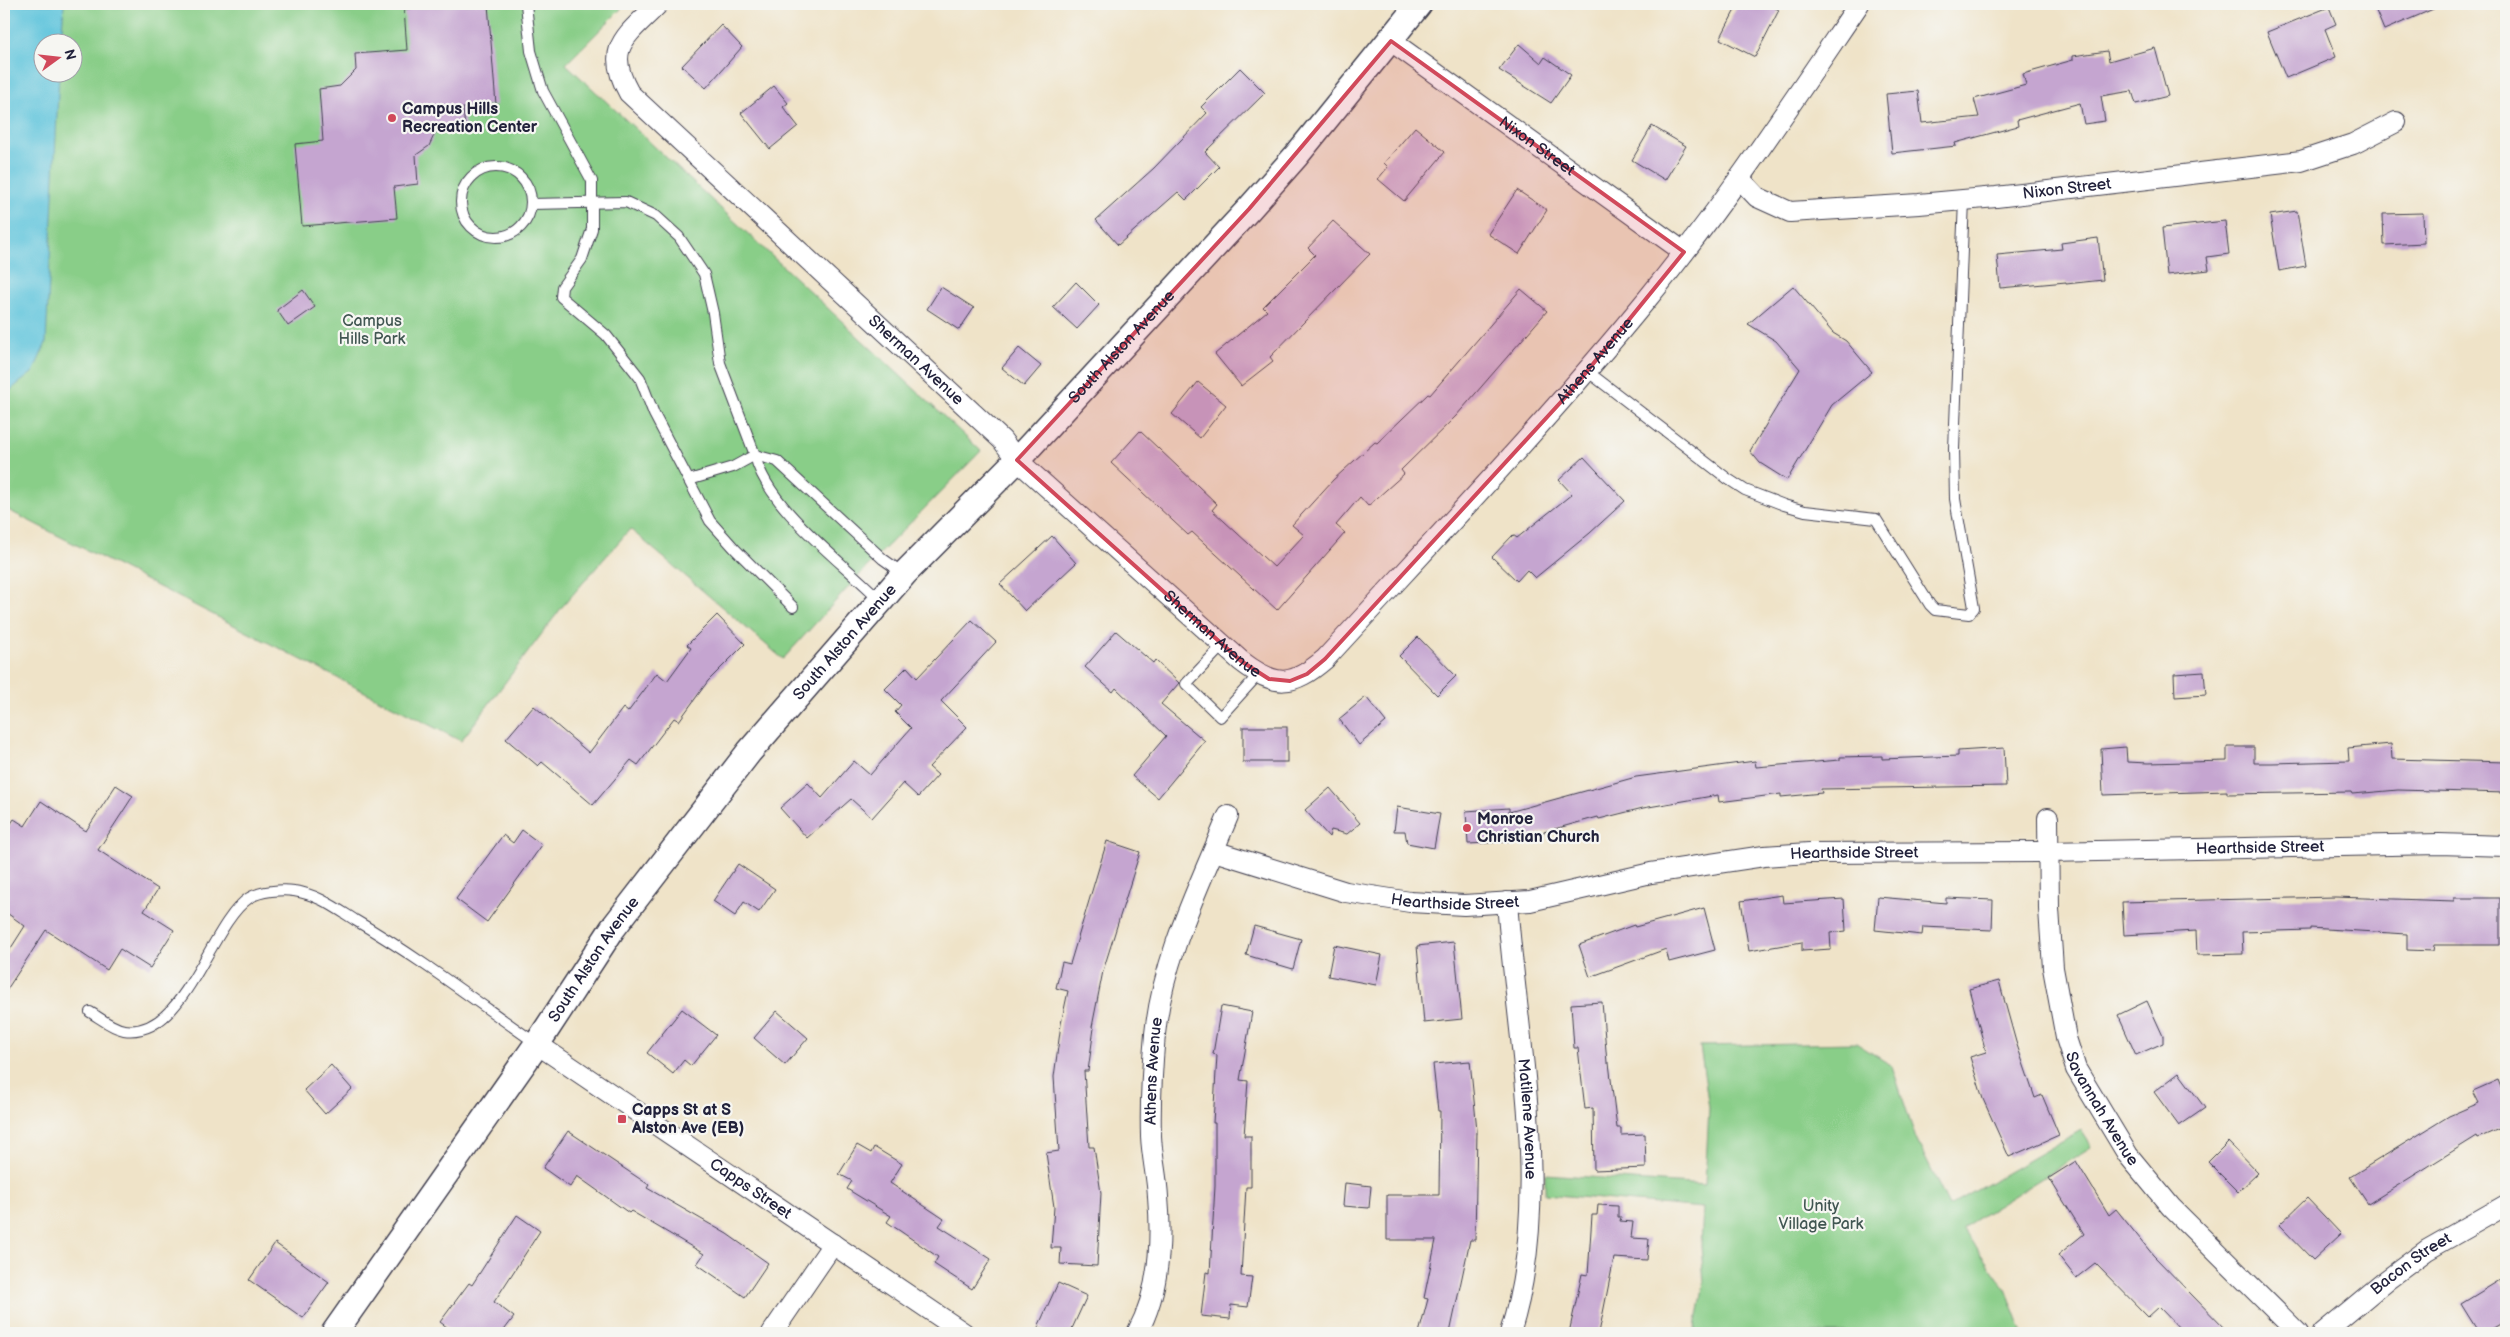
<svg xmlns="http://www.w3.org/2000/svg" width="2510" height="1337" font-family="'Balsamiq Sans',sans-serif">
<rect width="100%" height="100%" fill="#f6f6f2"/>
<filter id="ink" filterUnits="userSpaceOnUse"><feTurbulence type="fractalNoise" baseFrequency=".02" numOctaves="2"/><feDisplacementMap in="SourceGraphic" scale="10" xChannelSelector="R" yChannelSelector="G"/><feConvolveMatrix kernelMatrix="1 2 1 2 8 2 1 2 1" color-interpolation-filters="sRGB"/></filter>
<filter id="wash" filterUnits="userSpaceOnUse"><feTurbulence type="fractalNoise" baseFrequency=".0096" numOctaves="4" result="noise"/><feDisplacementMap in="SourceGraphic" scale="20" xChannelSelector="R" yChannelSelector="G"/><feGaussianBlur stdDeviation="1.12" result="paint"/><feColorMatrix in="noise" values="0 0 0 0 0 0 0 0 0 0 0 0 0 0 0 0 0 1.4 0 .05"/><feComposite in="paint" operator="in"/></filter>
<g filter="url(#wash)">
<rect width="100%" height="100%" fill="#efe3c8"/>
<g fill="#89ce88" stroke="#567862" fill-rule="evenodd">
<path d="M4 4H626L566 64 981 451 864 570 783 659 630 529 562 607 461 741 4 508ZM42 42H72V72H42Z"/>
<path d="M1856 1043 1892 1066 1916 1139 1949 1206 2081 1130 2092 1147 1962 1228 2006 1289 2023 1333H1695L1704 1283 1701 1246 1703 1208 1545 1194V1174L1705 1185 1709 1108 1700 1046Z"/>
</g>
<path fill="#5ec4dc" stroke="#40738c" d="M4 4H64L61 42H42V72L59 73 46 343 33 372 4 395Z"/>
<g id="blocks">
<g fill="#c5a5d0">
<path d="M475 4H488L496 105 463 108 465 129 436 131 429 146 416 155 418 184 394 187 397 218 302 226 295 144 323 141 319 89 340 86 356 70 355 54 407 50 404 9Z"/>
<path d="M1738 4H1768L1779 10 1755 57 1720 39Z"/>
<path d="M2373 4H2445L2384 30Z"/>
<path d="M2329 7 2336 24 2325 29 2336 57 2286 78 2267 32Z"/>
<path d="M721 25 742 47 706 88 682 66Z"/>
<path d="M1519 44 1541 63 1545 57 1571 75 1551 103 1499 70Z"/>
<path d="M2155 48 2168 96 2136 104 2132 91 2101 96 2105 121 2084 124 2080 103 2017 120 2018 126 1955 143 1956 146 1892 153 1886 94 1918 91 1922 123 1979 117 1974 99 2026 85 2023 74 2073 60V56L2107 51 2109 61Z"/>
<path d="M1240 68 1265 93 1205 152 1219 167 1186 200 1178 192 1118 245 1096 220 1154 168 1207 113 1201 107Z"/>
<path d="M774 86 788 103 783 107 798 126 770 149 741 113Z"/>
<path d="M1652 126 1686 146 1665 180 1632 160Z"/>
<path d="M1415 127 1445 152 1404 201 1378 179 1388 167 1384 163Z"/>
<path d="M1517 190 1547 210 1519 254 1488 234Z"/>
<path d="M2297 211 2306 266 2279 271 2270 215Z"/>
<path d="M2423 213 2424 243 2384 245 2383 214Z"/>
<path d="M1333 221 1370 254 1270 357 1273 361 1241 386 1215 354 1267 311 1263 307 1315 255 1308 248Z"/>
<path d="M2225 221 2229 254 2207 257 2209 270 2167 275 2162 228Z"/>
<path d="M2098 238 2103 280 2066 284V282L2000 288 1997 255 2062 249 2061 243Z"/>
<path d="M1076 282 1099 305 1077 329 1053 307Z"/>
<path d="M1793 286 1833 333 1846 341 1872 372 1832 405 1787 480 1760 463 1750 451 1800 369 1776 341 1748 324Z"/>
<path d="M941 287 974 308 959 330 927 309Z"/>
<path d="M1521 289 1547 311 1456 416 1401 470 1404 474 1368 506 1360 497 1336 525 1345 533 1277 610 1192 532 1188 535 1111 463 1140 431 1217 504 1212 510 1274 567 1304 535 1292 525 1333 480 1375 442 1377 443 1428 394 1430 395Z"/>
<path d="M303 290 315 307 288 326 277 310Z"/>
<path d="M1019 348 1041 366 1024 386 1002 368Z"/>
<path d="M1198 382 1226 405 1200 438 1172 414Z"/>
<path d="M1584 457 1625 501 1590 533 1535 578 1527 570 1517 581 1492 557 1513 535 1517 538 1572 494 1559 480Z"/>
<path d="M1052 536 1076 563 1025 611 1000 584Z"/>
<path d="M717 615 745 644 708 681 679 721 674 718 638 765 631 760 593 805 542 762 538 766 506 739 534 706 589 753 623 708 628 712 657 673 667 681 691 648 687 645Z"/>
<path d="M972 620 996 642 941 701 967 727 929 767 938 775 918 797 903 783 872 818 851 799 807 838 780 808 808 783 822 798 854 761 870 775 911 728 895 712 901 705 885 689 907 667 917 678Z"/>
<path d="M1116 631 1153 663 1155 660 1179 683 1161 704 1205 741 1158 798 1132 776 1166 736 1116 688 1113 692 1085 667Z"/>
<path d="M1418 637 1456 676 1437 695 1399 656Z"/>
<path d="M2204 672 2206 695 2175 697 2174 674Z"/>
<path d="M1366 697 1386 722 1359 745 1339 719Z"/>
<rect x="1243" y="727" width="44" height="35"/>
<path d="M2391 744 2392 759 2506 762V793L2398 790 2353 794 2352 792 2227 794V791L2103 795 2101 749 2126 747 2127 762 2148 763 2227 761V747H2254V763H2272L2349 761 2348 748Z"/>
<path d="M2004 748 2006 786 1821 789 1822 793 1781 797V794L1719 802 1718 795 1643 808 1599 819 1598 817 1507 842 1468 844 1466 811 1509 808V812L1636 777 1755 761 1756 767 1840 760V757L1882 756V759L1958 756V751Z"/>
<path d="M116 785 133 796 98 850 158 889 144 911 174 930 150 968 120 949 107 970 46 930 4 994V959L25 926 4 911V834L14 819 25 826 41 801 86 831Z"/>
<path d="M1330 788 1360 823 1347 834 1331 830 1329 837 1305 810Z"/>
<path d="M1397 807 1440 814 1434 848 1407 843 1405 831H1394Z"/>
<path d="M522 830 542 845 487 922 456 899 503 835 513 843Z"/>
<path d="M1107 841 1140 852 1103 971 1092 1027 1094 1028 1088 1071H1084L1089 1147H1094L1101 1193 1097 1266 1060 1264 1061 1248H1051L1054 1207 1046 1153 1059 1151 1054 1077 1061 1024 1068 991 1056 988 1062 962 1070 964Z"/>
<path d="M738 864 775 889 759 912 744 902 735 916 713 901Z"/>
<path d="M1782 895 1783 903 1844 899 1846 931 1830 933 1831 949 1802 951V942L1749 951 1741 901Z"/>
<path d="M1878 897 1946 903V898L1993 900 1992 930 1923 927 1922 935 1875 930Z"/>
<path d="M2335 897 2454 901V898H2500V945H2434L2433 951 2407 950V934L2310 928V930L2242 932 2243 954 2197 955 2196 931 2124 935 2122 902Z"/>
<path d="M1704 908 1715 950 1669 962 1666 949 1590 977 1579 945 1634 925 1635 927Z"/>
<path d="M1254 926 1301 939 1293 969 1246 955Z"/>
<path d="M1454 942 1462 1019 1424 1023 1417 946Z"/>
<path d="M1334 945 1382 955 1376 985 1328 976Z"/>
<path d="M1999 981 2016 1042 2035 1098 2042 1095 2059 1135 2009 1157 1983 1099 1970 1057 1986 1052 1969 989Z"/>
<path d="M2147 1001 2163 1036V1043L2136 1055 2118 1015Z"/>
<path d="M1602 1002 1607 1063H1609L1617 1128H1621V1135L1645 1134 1646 1168 1594 1170 1593 1108 1585 1109 1578 1048H1574L1571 1004Z"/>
<path d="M1221 1006 1252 1012 1240 1080 1248 1081 1244 1136H1251V1187H1246L1241 1276 1252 1277 1248 1307 1231 1305 1230 1319 1201 1316 1206 1272 1210 1273 1215 1186V1123H1213L1217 1055 1213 1054Z"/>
<path d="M682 1009 716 1035 691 1066 684 1060 673 1074 647 1053Z"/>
<path d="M777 1011 808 1038 785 1065 754 1038Z"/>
<path d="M1470 1061 1477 1130 1475 1240H1470L1450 1333H1419L1428 1299 1424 1298 1436 1240H1387V1195H1439L1440 1111H1438L1433 1064Z"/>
<path d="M331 1065 352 1089 325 1114 304 1090Z"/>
<path d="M2179 1073 2205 1108 2179 1126 2154 1092Z"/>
<path d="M2498 1080 2506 1100V1126L2478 1138 2477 1136 2368 1204 2350 1177 2449 1116 2479 1103 2473 1091Z"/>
<path d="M568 1131 649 1185 647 1188 727 1234 768 1263 745 1297 697 1264 704 1254 631 1211 629 1213 577 1176 570 1187 543 1168Z"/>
<path d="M2228 1142 2258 1173 2238 1192 2208 1162Z"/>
<path d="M857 1145 871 1153 874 1147 902 1164 890 1183 944 1219 939 1226 991 1259 972 1289 934 1264 938 1257 887 1222 891 1216 847 1189 852 1181 839 1174Z"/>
<path d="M2076 1161 2109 1215 2116 1209 2153 1255 2229 1333H2184L2159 1307 2148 1317 2095 1263 2076 1278 2058 1255 2084 1234 2049 1178Z"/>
<path d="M1345 1183 1371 1186 1369 1208 1343 1206Z"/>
<path d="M2307 1198 2341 1234 2313 1260 2279 1225Z"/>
<path d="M1598 1205 1618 1206V1217H1621L1620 1221 1633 1222 1631 1238 1649 1239 1647 1260 1614 1258 1599 1333H1569L1582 1274 1588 1275 1592 1215H1597Z"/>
<path d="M517 1215 540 1231 494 1302 514 1317 502 1333H455L440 1322 469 1283 472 1285Z"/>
<path d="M275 1243 329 1282 303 1318 249 1280Z"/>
<path d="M2500 1280 2506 1290V1320L2484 1333H2479L2461 1304Z"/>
<path d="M1058 1283 1087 1296 1070 1333H1053L1038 1327Z"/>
</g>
</g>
</g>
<g filter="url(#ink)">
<use href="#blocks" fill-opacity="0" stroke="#413f50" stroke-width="1"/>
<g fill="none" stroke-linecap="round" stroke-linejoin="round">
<g stroke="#413f50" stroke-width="12">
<g id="service">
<path d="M526 4 531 51 543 91 592 181V229L582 259 562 287 561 297 606 335 640 378 654 414 710 521 735 549 793 607"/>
<circle cx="496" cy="202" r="35"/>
<path d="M531 204 626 202 656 216 679 237 704 274 713 313 720 363 755 455C766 507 843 562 880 600"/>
<path d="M1587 371 1728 479 1745 490 1784 505 1805 511 1876 519 1930 605 1935 610 1969 614 1974 608 1955 499 1954 449 1964 200"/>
<path d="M689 480 733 467 755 455 777 461 883 559 904 574"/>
<path d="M1223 645 1186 684 1220 717 1259 674"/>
<path d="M90 1012C100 1018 112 1028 124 1030 185 1039 209 925 249 898 260 891 282 889 294 891 317 894 336 908 355 920 418 957 477 1002 537 1044"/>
</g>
</g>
<g stroke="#413f50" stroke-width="22">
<g id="minor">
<path id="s1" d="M658 4C627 36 603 47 629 93L1002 440 1017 460 1241 661C1276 688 1292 687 1325 659 1434 540 1546 423 1648 298 1725 204 1791 104 1859 4"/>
<path id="s2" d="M1391 41 1684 252"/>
<path id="s3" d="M1740 179 1757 197 1790 212 1919 204 1996 197 2301 161 2353 144 2396 122"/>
<path id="s4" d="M2048 818 2049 909 2053 968 2066 1038 2076 1069 2128 1155 2171 1207 2298 1333"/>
<path id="s5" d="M1214 851 1346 892 1410 902 1464 905 1530 901 1651 873 1764 856 1809 853 2048 852 2439 844 2506 846"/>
<path id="s6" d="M1507 902C1517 1040 1553 1199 1510 1333"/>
<path id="s7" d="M537 1044 964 1333"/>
<path d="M772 1333 833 1244"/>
<path id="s8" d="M1137 1333C1159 1293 1162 1242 1158 1197 1157 1177 1152 1157 1151 1136 1150 1103 1152 1068 1155 1034 1163 957 1199 887 1228 816"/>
<path id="s9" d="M2323 1333 2388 1279 2427 1250 2506 1205"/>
</g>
</g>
<g stroke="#413f50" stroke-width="28">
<g id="tertiary">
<path id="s10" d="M334 1333 537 1044 613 928 749 752 904 574 1017 460 1249 209 1296 156 1419 4"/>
</g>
</g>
<use href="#service" stroke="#fff" stroke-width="10"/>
<use href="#minor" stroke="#fff" stroke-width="20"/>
<use href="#tertiary" stroke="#fff" stroke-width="25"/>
</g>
</g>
<path fill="#d1495b" fill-opacity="0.2" stroke="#d1495b" stroke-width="4" stroke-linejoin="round" d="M1391 41 1684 252 1571 391 1325 659 1307 674 1290 681 1269 679 1241 661 1017 460 1249 209Z"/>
<g fill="#d1495b" stroke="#f6f6f2" stroke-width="2">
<circle cx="392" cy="118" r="5"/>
<circle cx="1467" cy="828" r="5"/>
<rect x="617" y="1114" width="10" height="10" rx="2.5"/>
</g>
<g text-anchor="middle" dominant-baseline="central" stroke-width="4.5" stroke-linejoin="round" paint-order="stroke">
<g font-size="16" font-weight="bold" fill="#22223b" stroke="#f6f6f2" text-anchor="start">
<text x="402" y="109">Campus Hills<tspan x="402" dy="18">Recreation Center</tspan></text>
<text x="1477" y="819">Monroe<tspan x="1477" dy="18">Christian Church</tspan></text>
<text x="632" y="1110">Capps St at S<tspan x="632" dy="18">Alston Ave (EB)</tspan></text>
</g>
<g font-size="16" fill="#22223b" stroke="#f6f6f2">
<text stroke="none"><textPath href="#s2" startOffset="180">Nixon Street</textPath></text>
<text stroke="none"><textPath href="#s3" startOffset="339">Nixon Street</textPath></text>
<text stroke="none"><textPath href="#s10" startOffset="1265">South Alston Avenue</textPath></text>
<text stroke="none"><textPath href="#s1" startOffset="498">Sherman Avenue</textPath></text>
<text stroke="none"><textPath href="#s1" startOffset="1439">Athens Avenue</textPath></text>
<text stroke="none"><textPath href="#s1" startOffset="902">Sherman Avenue</textPath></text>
<text stroke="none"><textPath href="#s10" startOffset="860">South Alston Avenue</textPath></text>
<text stroke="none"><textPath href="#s5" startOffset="1058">Hearthside Street</textPath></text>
<text stroke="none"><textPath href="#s5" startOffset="652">Hearthside Street</textPath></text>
<text stroke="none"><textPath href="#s5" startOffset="248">Hearthside Street</textPath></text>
<text stroke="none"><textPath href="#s10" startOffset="455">South Alston Avenue</textPath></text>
<text stroke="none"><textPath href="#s8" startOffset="266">Athens Avenue</textPath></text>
<text stroke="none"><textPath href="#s4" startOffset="301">Savannah Avenue</textPath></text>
<text stroke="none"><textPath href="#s6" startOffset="218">Matilene Avenue</textPath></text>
<text stroke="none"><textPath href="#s7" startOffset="258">Capps Street</textPath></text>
<text stroke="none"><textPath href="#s9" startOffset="112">Bacon Street</textPath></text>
</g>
<g font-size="16" fill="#415652" stroke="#f6f6f2">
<text x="372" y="321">Campus<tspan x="372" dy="18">Hills Park</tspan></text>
<text x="1821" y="1206">Unity<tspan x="1821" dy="18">Village Park</tspan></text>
</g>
</g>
<rect width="2510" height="1337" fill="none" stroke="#f6f6f2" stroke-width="20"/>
<g transform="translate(58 58) rotate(75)"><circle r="24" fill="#f6f6f2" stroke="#a1a1a9"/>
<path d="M0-4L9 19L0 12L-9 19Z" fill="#d1495b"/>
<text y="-8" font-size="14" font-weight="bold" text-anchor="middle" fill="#22223b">N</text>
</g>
</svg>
